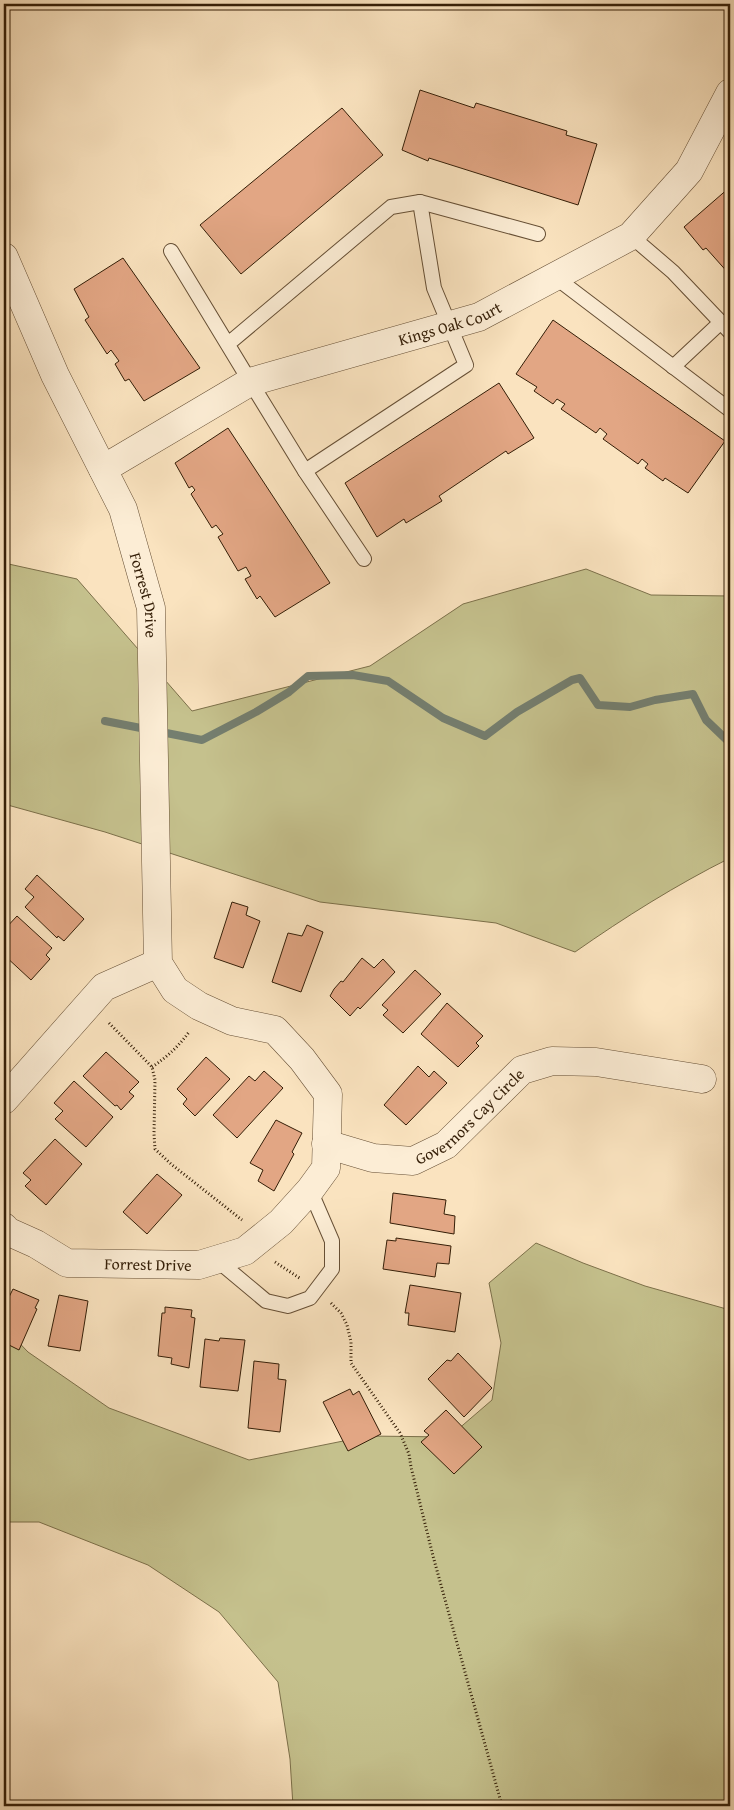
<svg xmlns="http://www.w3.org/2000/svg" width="734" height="1810" font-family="'Gentium Book Plus',serif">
<rect width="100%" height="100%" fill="#fae3bf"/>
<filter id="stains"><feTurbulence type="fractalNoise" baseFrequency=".004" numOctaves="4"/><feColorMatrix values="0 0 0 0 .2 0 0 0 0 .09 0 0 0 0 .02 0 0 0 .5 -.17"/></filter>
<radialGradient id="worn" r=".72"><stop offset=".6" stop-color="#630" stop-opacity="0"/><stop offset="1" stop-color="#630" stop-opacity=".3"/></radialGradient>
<g fill="#c5c18d" stroke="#7c704a">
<path d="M4 563 77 579 192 711 370 666 463 604 586 569 651 595 730 596V858C676 885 625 917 575 952L496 923 320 902 105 832 4 804Z"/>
<path d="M536 1243 583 1263 645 1286 730 1310V1806H293L290 1759 278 1682 219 1612 148 1565 39 1522H4V1327L28 1352 109 1408 249 1460 368 1436 449 1437 492 1400 501 1343 489 1283Z"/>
</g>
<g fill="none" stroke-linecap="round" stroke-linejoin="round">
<path stroke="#747e6f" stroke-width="8" d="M105 721 202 740 256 712 289 692 308 676 353 675 388 681 443 718 485 736 517 712 572 680 580 678 598 705 630 707 655 700 693 694 706 720 730 743"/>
</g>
<g fill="#e2a684" stroke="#341e07">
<path d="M420 90 474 108 476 103 567 131 566 135 597 144 578 205 429 158 428 161 402 150Z"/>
<path d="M342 108 383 155 241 274 200 225Z"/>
<path d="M730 187V275L706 248 703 250 684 227Z"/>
<path d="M123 258 200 368 144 401 129 379 125 381 115 364 119 361 111 350 107 354 85 320 89 317 74 289Z"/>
<path d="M553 320 725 441 688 493 665 478 663 481 645 468 648 464 642 459 638 464 603 439 607 434 600 428 596 433 561 409 565 404 557 399 553 404 534 391 537 387 516 374Z"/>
<path d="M499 383 534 438 508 454 506 451 439 496 442 501 406 523 404 519 377 537 345 483Z"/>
<path d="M228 428 330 583 275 617 260 596 257 599 245 579 251 576 246 567 238 571 218 537 223 534 216 525 212 528 191 494 195 490 192 486 189 488 175 463Z"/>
<path d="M37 875 84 919 64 941 58 936 57 938 25 907 34 897 25 889Z"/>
<path d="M232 902 248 907 246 915 260 921 243 968 214 958Z"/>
<path d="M17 916 52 948 46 955 50 959 31 980 4 955V930Z"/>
<path d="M307 925 323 932 301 992 272 982 288 933 302 936Z"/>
<path d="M362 958 374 968 383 959 395 972 360 1009 358 1007 350 1016 330 996 334 989 341 981 343 982Z"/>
<path d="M415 970 441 994 403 1033 383 1015 388 1010 382 1005Z"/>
<path d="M447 1003 483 1036 476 1043 479 1046 458 1067 421 1034Z"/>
<path d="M106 1052 139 1082 129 1092 134 1096 121 1110 117 1105 115 1106 83 1076Z"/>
<path d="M206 1057 230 1079 195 1116 183 1104 187 1099 177 1089Z"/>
<path d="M418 1066 429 1077 434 1071 447 1083 406 1125 384 1105Z"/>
<path d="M264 1071 283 1088 237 1138 213 1115 249 1076 255 1081Z"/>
<path d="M74 1081 113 1117 86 1147 55 1119 63 1111 54 1103Z"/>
<path d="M276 1120 302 1133 292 1152 294 1154 274 1191 258 1181 263 1170 250 1163Z"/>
<path d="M55 1139 82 1164 46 1205 25 1186 31 1180 23 1173Z"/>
<path d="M157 1174 182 1195 147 1234 123 1212Z"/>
<path d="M393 1193 446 1200 444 1214 455 1216 454 1234 390 1223Z"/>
<path d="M396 1238 451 1246 449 1264 437 1263 435 1277 383 1269 387 1240 396 1241Z"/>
<path d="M410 1285 461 1293 455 1332 408 1325 409 1313H405Z"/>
<path d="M13 1289 39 1300 35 1308 37 1309 19 1350 5 1343 4 1346V1307Z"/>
<path d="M59 1295 88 1301 80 1351 48 1346Z"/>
<path d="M165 1307 192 1310 191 1317 195 1318 189 1368 171 1364 172 1358 158 1356 162 1313H165Z"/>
<path d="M220 1338 245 1340 238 1391 200 1387 205 1339 219 1341Z"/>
<path d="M458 1353 492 1388 464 1417 428 1379 447 1360 451 1361Z"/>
<path d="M254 1361 279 1364 278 1379 286 1380 280 1432 248 1428Z"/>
<path d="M350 1389 353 1395 359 1391 381 1434 348 1451 323 1402Z"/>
<path d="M446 1410 482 1447 454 1474 421 1442 429 1435 424 1431Z"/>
</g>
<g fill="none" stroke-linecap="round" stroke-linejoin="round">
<g stroke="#664f35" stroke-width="16">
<g id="lane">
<path d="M420 202 538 234"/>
<path d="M631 236 673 272 730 332"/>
<path d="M171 251C215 324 260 398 305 471L466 365 434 288 420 202 391 207 228 344"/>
<path d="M555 277 730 410"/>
<path d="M673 367 721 322"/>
<path d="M305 471 364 559"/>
<path d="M217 1260 266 1301 288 1306 310 1298 332 1269V1241L310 1190"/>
</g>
</g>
<g stroke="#664f35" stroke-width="29">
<g id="street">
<path id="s1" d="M4 257 55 375 123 509 151 608 158 963 175 990 199 1006 232 1021 275 1030 302 1059 328 1094 326 1168 310 1190 281 1222 245 1251 199 1265 67 1263 36 1244 7 1231 4 1227"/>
<path id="s2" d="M103 469 250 382 479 317 631 236 689 171 730 93"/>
<path d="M4 1100 104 987 158 963"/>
<path id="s3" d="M326 1144 373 1158 413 1161 446 1145 522 1070 552 1061 596 1062 702 1079"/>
</g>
</g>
<g stroke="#341e07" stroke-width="3" stroke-dasharray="1 2.5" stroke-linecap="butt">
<path d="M109 1023 152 1067 155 1080 154 1134 155 1149 171 1164 242 1220"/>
<path d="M152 1067C167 1057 179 1046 189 1032"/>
<path d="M275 1262 301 1279"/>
<path d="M331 1303 341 1313 347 1325 351 1342V1363L400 1433 409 1454 411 1467 433 1556 502 1806"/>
</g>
<use href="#lane" stroke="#fcedd5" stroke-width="14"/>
<use href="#street" stroke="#fcedd5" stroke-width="28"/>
</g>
<g text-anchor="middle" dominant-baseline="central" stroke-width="4.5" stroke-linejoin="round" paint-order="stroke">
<g font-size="16" fill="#341e07" stroke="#fcedd5">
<text stroke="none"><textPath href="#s2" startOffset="379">Kings Oak Court</textPath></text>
<text stroke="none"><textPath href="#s1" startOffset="368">Forrest Drive</textPath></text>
<text stroke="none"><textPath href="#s3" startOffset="162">Governors Cay Circle</textPath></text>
<text transform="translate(148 1264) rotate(1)">Forrest Drive</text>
</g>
</g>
<rect width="734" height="1810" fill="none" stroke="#fae3bf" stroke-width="20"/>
<rect x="5" y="5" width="724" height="1800" fill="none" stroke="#341e07" stroke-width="2.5"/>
<rect x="10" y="10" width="714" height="1790" fill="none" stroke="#341e07"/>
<rect width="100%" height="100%" filter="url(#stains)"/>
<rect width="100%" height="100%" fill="url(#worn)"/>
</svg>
